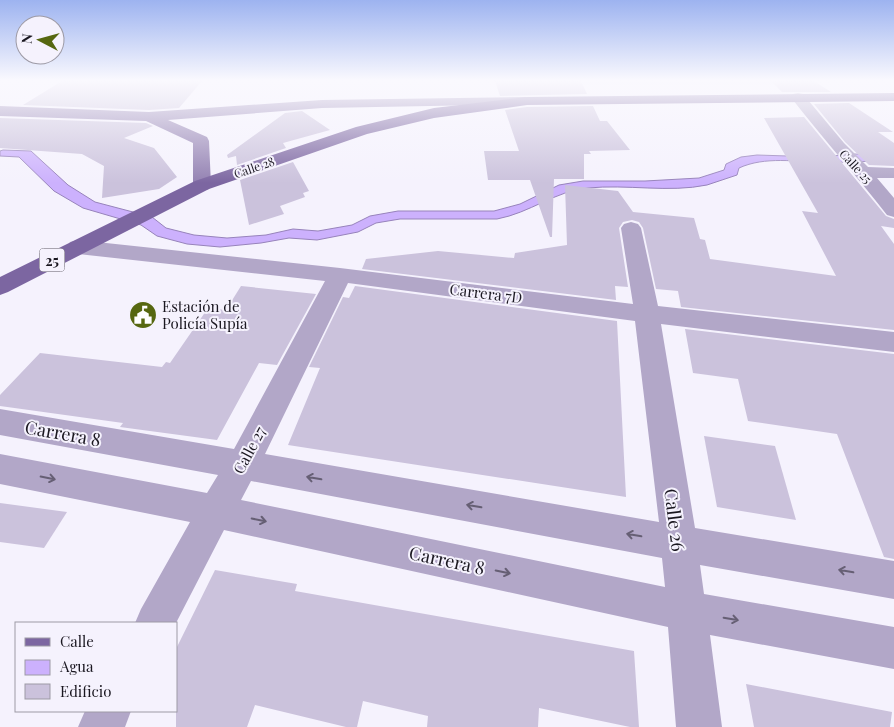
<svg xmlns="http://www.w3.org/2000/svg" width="894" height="727" font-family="'Playfair Display',serif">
<rect width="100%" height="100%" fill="#f5f2fd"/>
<path fill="#ece6fa" d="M582 81H770L774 85H584Z"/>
<path fill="#ccb1fd" stroke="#9783bb" d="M3 150 31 151 68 185 95 202 152 217 166 228 194 235 227 238 266 235 293 229 318 231 352 225 370 216 398 211H494L520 204 559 185 583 181H645L699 178 724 170 726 164 741 157 757 155 819 157 855 154 872 155 894 162C870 160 848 163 824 162 796 162 765 156 739 168L737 175C727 178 717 182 707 185 669 193 627 184 588 188 555 191 530 213 497 219H400L376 223 358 232 317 240 289 238 261 243 220 247 187 244 157 236 141 225 83 208 54 191 19 157 0 156V151Z"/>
<g fill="#cbc2dc">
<path d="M62 81H202L179 108 149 110 23 105Z"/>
<path d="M495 81H581L587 94 500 96Z"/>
<path d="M771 81H814L831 92H782Z"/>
<path d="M849 103 893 132H878L894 143V166L869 165 845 142 814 104Z"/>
<path d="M593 106 600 121H607L630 150 589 151 591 154H584V179H554L552 237H550L530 180H488L484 151H519L505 110 527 107Z"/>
<path d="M302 111 330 130 283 143 286 148 237 165 236 156 228 158 227 155 285 113Z"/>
<path d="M804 117 886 216 894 219V228L881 226 894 244V330L681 307 678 291 656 289 643 228 639 222 632 220 623 222 619 228 628 287 615 286 616 300 362 269 366 259 438 251 514 258 515 253 567 245 565 185 618 191 633 212 694 218 700 239 705 240 710 259 836 276 802 211 818 213 764 118Z"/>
<path d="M0 118 146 123 153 126 124 138 154 148 177 177 159 189 102 198 104 166 82 154 0 148Z"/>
<path d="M293 162 309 191 303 193 305 197 280 206 284 214 249 225 240 180Z"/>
<path d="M241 286 316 294 277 365 259 363 217 440 120 427 123 423 0 406V395L40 353 162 367 166 362 170 363 208 308 226 310Z"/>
<path d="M355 286 617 321 626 497 288 445 320 368 309 367 343 297 349 298Z"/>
<path d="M685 329 894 354V559L884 557 837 434 748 421 738 379 693 373Z"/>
<path d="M704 436 775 446 796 520 717 507Z"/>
<path d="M0 503 67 512 44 548 0 542Z"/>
<path d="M215 570 297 584 295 591 634 651 639 727H630L539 708 538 727H427L428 716 363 701 357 727H346L255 705 247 727H176V649Z"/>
<path d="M746 684 892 712 890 727H754Z"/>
</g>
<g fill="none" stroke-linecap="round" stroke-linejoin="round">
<g fill="#b2a7c8" fill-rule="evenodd">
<path d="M798 93 803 94 844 143 868 167 894 168V178H877L894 198V217L887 215C857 176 824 140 793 100L791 97 793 94Z"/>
<path d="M631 222 638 224 641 228 658 306 894 332V352L661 324 695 528 894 561V599L700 565 704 594 894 627V669L710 635 722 727H676L668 627 224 530 176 623H135L141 609 190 522 0 484V454L207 493 218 475 0 435V409L234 449 325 281 78 254 70 252 67 247 70 242 78 240 340 268 633 304 621 228 624 224ZM348 283 635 321 659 522 265 454ZM251 481 662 558 665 587 241 500Z"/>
<path d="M85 711H131L125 727H78Z"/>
</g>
<path fill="#9381b2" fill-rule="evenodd" d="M525 97 530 98 532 101 530 104 322 108 168 120 207 137 209 141 211 185 209 189 202 191 195 189 193 185V143L146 121 0 116V106L149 112 322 100Z"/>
<path fill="#7c66a1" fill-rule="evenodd" d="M894 93V101L527 105 434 118 367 134 209 189 8 292 0 295V277L195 181 356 127 434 108 527 97Z"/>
</g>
<defs><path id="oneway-shaft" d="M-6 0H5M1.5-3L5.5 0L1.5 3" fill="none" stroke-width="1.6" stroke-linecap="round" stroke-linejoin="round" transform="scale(1.25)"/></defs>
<g stroke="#665f74">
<use href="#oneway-shaft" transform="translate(48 478) rotate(11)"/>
<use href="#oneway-shaft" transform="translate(314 478) rotate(-170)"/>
<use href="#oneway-shaft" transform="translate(474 506) rotate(-170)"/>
<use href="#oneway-shaft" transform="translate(259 520) rotate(12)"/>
<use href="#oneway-shaft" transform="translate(634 535) rotate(-170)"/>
<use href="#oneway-shaft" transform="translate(846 571) rotate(-170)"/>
<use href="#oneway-shaft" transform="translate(503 572) rotate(12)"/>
<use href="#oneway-shaft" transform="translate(731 619) rotate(10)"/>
</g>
<linearGradient id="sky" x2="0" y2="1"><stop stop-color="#9db3f0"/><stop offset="0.44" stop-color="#faf9fe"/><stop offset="1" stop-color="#faf9fe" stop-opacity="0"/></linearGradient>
<rect width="894" height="183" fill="url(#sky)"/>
<defs>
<g id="civic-disc" transform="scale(1.4375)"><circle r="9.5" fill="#566710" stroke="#f5f2fd"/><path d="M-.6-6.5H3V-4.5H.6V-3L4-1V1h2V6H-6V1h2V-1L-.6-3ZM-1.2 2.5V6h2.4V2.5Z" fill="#fff"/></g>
</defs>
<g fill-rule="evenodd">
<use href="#civic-disc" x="143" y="315"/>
</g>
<g text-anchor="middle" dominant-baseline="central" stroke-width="4" stroke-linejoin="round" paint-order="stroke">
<g font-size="12" fill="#1a1720" stroke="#f5f2fd">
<text transform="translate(856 166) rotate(47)">Calle 25</text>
<text transform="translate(254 167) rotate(-19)">Calle 28</text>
</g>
<rect fill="#f5f2fd" stroke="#5c5962" stroke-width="1" x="39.5" y="248.5" width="25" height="23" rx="4"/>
<g font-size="14" font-weight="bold" fill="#1a1720">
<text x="52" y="260">25</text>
</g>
<g font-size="15" fill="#1a1720" stroke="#f5f2fd">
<text transform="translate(486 293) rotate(7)">Carrera 7D</text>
<text transform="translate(249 450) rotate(-62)">Calle 27</text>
</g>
<g font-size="15" fill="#1a1720" stroke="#f5f2fd" text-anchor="start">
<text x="162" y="306">Estación de<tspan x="162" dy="17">Policía Supía</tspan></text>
</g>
<g font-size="18" fill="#1a1720" stroke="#f5f2fd">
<text transform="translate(63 433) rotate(10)">Carrera 8</text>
<text transform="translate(675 520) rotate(83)">Calle 26</text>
<text transform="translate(447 560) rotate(12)">Carrera 8</text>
</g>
</g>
<rect x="15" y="622" width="162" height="90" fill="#f5f2fd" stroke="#9d9aa5"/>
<rect x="25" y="638" width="25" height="8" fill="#7c66a1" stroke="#9d9aa5"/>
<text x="60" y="647" font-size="15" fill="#1a1720">Calle</text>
<rect x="25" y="660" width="25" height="15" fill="#ccb1fd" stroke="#9d9aa5"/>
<text x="60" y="672" font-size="15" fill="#1a1720">Agua</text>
<rect x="25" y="684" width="25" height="15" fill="#cbc2dc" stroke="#9d9aa5"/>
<text x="60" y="697" font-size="15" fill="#1a1720">Edificio</text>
<g transform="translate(40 40) rotate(276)"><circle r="24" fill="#f5f2fd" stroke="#9d9aa5"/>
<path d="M0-4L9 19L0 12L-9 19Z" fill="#566710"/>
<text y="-8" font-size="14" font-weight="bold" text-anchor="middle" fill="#1a1720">N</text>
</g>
</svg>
